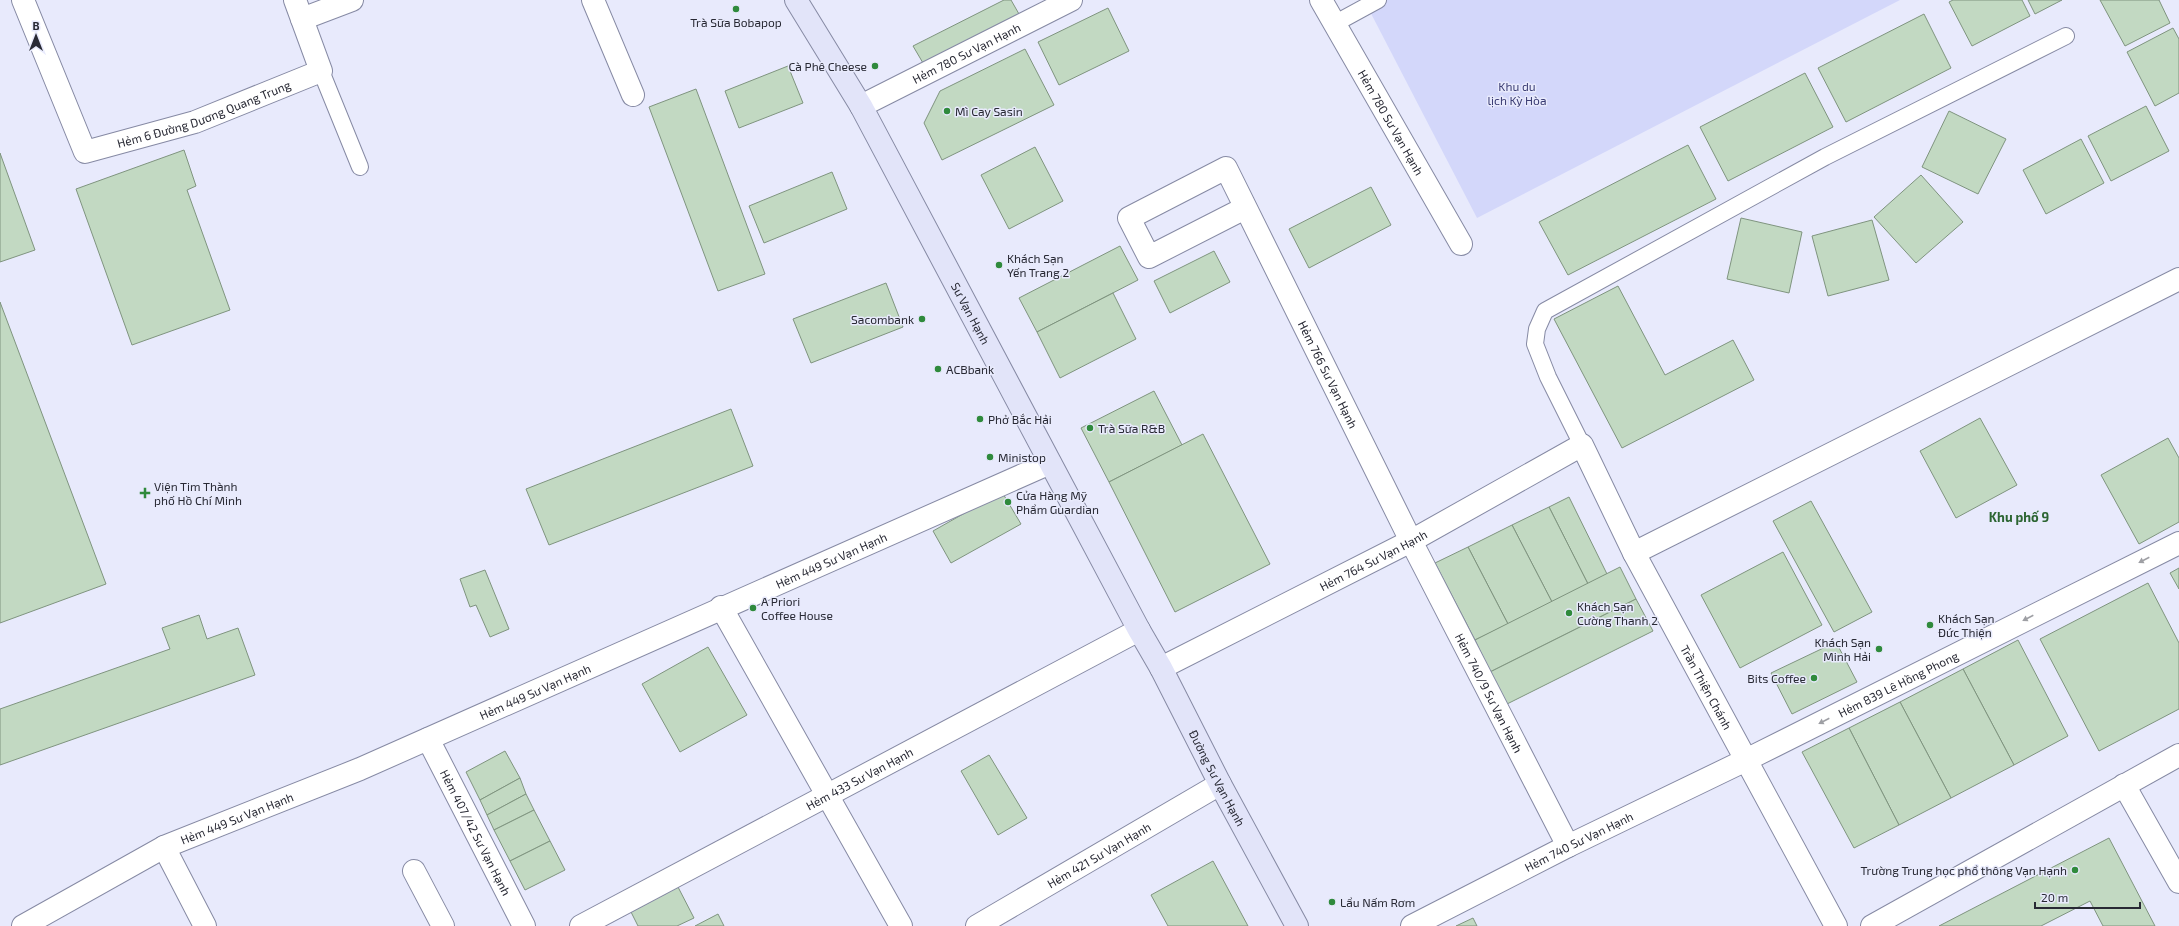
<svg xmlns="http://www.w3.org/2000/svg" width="2179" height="926" font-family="'Exo 2',sans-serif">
<rect width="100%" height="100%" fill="#e8eafc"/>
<path fill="#d3d7fa" d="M1364 0H1900L1477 218Z"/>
<g fill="#c2d9c2" stroke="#7f947f">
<path d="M1004 0H1011L1019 14 923 63 913 46Z"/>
<path d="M1953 0H2022L2030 16 1972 46 1949 2Z"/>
<path d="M2028 0H2062L2035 14Z"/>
<path d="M2100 0H2159L2170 23 2125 46Z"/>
<path d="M1108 8 1129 51 1059 85 1038 42Z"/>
<path d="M1924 14 1951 68 1846 122 1818 68Z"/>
<path d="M2173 28 2179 39V93L2155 106 2127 52Z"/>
<path d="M1025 49 1054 105 942 160 924 123 940 91Z"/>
<path d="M788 66 803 103 739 128 725 91Z"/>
<path d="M1805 73 1833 127 1728 181 1700 127Z"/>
<path d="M696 89 765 274 718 291 649 107Z"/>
<path d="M2146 106 2169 151 2111 181 2088 136Z"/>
<path d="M1949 111 2006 139 1978 194 1922 167Z"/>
<path d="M2081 139 2104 183 2046 214 2023 170Z"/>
<path d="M1688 145 1716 199 1568 275 1539 222Z"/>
<path d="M1035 147 1063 201 1009 229 981 175Z"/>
<path d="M184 150 196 186 187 190 230 310 132 345 76 189Z"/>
<path d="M0 153 35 250 0 262Z"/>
<path d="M832 172 847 209 764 243 749 206Z"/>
<path d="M1921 175 1963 222 1916 263 1874 217Z"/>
<path d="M1371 187 1391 225 1309 268 1289 229Z"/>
<path d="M1741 218 1802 232 1789 293 1727 279Z"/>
<path d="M1872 220 1889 280 1828 296 1812 236Z"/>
<path d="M1120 246 1138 280 1037 332 1019 298Z"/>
<path d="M1214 251 1230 282 1170 313 1154 281Z"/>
<path d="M886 283 903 327 811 363 793 319Z"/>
<path d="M1618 286 1665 375 1733 340 1754 380 1622 448 1554 319Z"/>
<path d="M1113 293 1136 339 1060 378 1037 332Z"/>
<path d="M0 302 106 584 0 623Z"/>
<path d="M1154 391 1182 445 1109 482 1081 428Z"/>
<path d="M731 409 753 466 549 545 526 489Z"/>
<path d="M1980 418 2017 485 1956 518 1920 451Z"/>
<path d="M1203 434 1270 564 1175 612 1109 482Z"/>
<path d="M2168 438 2179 458V522L2139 544 2101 475Z"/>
<path d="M1002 492 1021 524 951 563 933 531Z"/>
<path d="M1569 497 1607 574 1588 584 1549 507Z"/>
<path d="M1811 501 1872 612 1834 632 1773 521Z"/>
<path d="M1549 507 1588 584 1552 602 1512 525Z"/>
<path d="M1512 525 1552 602 1508 624 1468 547Z"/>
<path d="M1468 547 1508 624 1475 640 1435 563Z"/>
<path d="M1783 552 1822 625 1740 668 1701 595Z"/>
<path d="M1620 567 1636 599 1490 672 1475 640Z"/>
<path d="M2179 568V589L2170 573Z"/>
<path d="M485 570 509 629 490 637 476 605 470 607 460 579Z"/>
<path d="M2148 583 2179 643V709L2099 751 2040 639Z"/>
<path d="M1636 599 1653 631 1507 704 1490 672Z"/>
<path d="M199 615 207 639 238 628 255 675 0 765V709L170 649 162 628Z"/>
<path d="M2018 640 2068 736 2014 765 1963 669Z"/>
<path d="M1836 642 1857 682 1792 714 1771 673Z"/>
<path d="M708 647 747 715 680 752 642 684Z"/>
<path d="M1963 669 2014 765 1951 798 1900 702Z"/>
<path d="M1900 702 1951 798 1899 825 1849 728Z"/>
<path d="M1849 728 1899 825 1854 848 1802 752Z"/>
<path d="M505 751 520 778 480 800 466 772Z"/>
<path d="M989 755 1027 818 998 835 961 771Z"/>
<path d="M520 778 526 794 487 815 480 800Z"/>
<path d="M526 794 534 810 494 830 487 815Z"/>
<path d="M534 810 550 841 510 861 494 830Z"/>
<path d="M2109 838 2155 926H2103L2090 901 2041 926H1939Z"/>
<path d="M550 841 565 870 525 890 510 861Z"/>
<path d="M1213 861 1248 926H1168L1151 895Z"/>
<path d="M678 887 694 918 677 926H638L631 912Z"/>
<path d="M718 914 724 926H695Z"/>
<path d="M1473 918 1477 926H1456Z"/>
</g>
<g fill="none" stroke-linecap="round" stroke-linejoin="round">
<g stroke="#868aa4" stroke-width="18">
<g id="lane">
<path d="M1334 24 1378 0"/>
<path d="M321 71 360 167"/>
<path d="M1582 445 1548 377 1535 344 1537 329 1545 311 1825 157 2066 36"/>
</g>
</g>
<g stroke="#868aa4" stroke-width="24">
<g id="street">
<path id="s1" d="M23 0 85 152 195 122 321 71 295 0"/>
<path d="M593 0 633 95"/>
<path id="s2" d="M1321 0 1461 244"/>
<path d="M302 19 352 0"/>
<path id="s3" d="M861 106 1071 0"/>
<path id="s4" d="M1245 208 1149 257 1129 218 1226 168 1411 541 1568 846"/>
<path d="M1634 553 2179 279"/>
<path d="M721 607 901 926"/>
<path id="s5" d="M1161 668 1411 541 1582 445 1634 553 1836 926"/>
<path id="s6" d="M428 739 524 926"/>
<path d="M2124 785 2179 882"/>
<path d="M164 847 205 926"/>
<path d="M414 871 443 926"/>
<path id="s7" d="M23 926 164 847 360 769 1050 463"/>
<path id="s8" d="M581 926 1139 630"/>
<path id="s9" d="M977 926 1220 784"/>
<path id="s10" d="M1412 926 1568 846 1746 760 2179 543"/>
<path d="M1872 926 2179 755"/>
</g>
</g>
<g stroke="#868aa4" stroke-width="24">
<g id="secondary">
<path id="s11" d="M796 0 861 106 1139 630 1161 668 1220 784 1297 926"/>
</g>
</g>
<use href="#lane" stroke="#fff" stroke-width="16"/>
<use href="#street" stroke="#fff" stroke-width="22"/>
<use href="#secondary" stroke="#e2e4f9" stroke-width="22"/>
</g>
<defs><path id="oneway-solid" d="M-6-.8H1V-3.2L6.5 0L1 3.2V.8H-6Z"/></defs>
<g fill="#9e9fa4">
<use href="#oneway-solid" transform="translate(2144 560) rotate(153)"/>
<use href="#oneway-solid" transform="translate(2028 618) rotate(153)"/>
<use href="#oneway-solid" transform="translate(1824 721) rotate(153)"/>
</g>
<g fill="#2f8a3c" stroke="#e8eafc" stroke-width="1.5">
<circle cx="736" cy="9" r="4"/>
<circle cx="875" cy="66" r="4"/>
<circle cx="947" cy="111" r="4"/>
<circle cx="999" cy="265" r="4"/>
<circle cx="922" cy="319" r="4"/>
<circle cx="938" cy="369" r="4"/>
<circle cx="980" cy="419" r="4"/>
<circle cx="1090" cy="428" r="4"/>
<circle cx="990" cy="457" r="4"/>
<path d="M143 487h4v4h4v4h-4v4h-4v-4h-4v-4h4z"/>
<circle cx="1008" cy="502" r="4"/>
<circle cx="753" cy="608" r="4"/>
<circle cx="1569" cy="613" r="4"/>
<circle cx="1930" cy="625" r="4"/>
<circle cx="1879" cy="649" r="4"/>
<circle cx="1814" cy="678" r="4"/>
<circle cx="2075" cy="870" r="4"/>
<circle cx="1332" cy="902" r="4"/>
</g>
<g text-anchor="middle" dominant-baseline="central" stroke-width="3" stroke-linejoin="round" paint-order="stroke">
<g font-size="12" fill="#282934" stroke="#e8eafc" text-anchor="start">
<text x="736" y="22" text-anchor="middle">Trà Sữa Bobapop</text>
<text x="867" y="66" text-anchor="end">Cà Phê Cheese</text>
<text x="955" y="111">Mì Cay Sasin</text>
<text x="1007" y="258">Khách Sạn<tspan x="1007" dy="14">Yến Trang 2</tspan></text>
<text x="914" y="319" text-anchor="end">Sacombank</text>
<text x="946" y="369">ACBbank</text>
<text x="988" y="419">Phở Bắc Hải</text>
<text x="1098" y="428">Trà Sữa R&amp;B</text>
<text x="998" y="457">Ministop</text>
<text x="154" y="486">Viện Tim Thành<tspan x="154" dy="14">phố Hồ Chí Minh</tspan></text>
<text x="1016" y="495">Cửa Hàng Mỹ<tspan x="1016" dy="14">Phẩm Guardian</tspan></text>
<text x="761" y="601">A Priori<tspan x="761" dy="14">Coffee House</tspan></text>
<text x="1577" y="606">Khách Sạn<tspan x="1577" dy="14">Cường Thanh 2</tspan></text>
<text x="1938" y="618">Khách Sạn<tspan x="1938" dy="14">Đức Thiện</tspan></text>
<text x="1871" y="642" text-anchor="end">Khách Sạn<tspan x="1871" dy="14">Minh Hải</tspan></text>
<text x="1806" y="678" text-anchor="end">Bits Coffee</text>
<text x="2067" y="870" text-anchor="end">Trường Trung học phổ thông Vạn Hạnh</text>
<text x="1340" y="902">Lẩu Nấm Rơm</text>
</g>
<g font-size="12" fill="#282934" stroke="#e8eafc">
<text stroke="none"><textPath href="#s3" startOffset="118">Hẻm 780 Sư Vạn Hạnh</textPath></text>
<text stroke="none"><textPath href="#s1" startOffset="289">Hẻm 6 Đường Dương Quang Trung</textPath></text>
<text stroke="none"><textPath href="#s2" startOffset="141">Hẻm 780 Sư Vạn Hạnh</textPath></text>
<text stroke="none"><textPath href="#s11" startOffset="359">Sư Vạn Hạnh</textPath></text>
<text stroke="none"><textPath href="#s4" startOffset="491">Hẻm 766 Sư Vạn Hạnh</textPath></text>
<text stroke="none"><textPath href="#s7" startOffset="888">Hẻm 449 Sư Vạn Hạnh</textPath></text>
<text stroke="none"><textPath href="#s5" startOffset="238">Hẻm 764 Sư Vạn Hạnh</textPath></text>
<text stroke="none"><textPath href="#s10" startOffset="543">Hẻm 839 Lê Hồng Phong</textPath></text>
<text stroke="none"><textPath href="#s5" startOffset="749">Trần Thiện Chánh</textPath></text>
<text stroke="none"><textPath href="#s7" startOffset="564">Hẻm 449 Sư Vạn Hạnh</textPath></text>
<text stroke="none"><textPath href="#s4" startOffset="848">Hẻm 740/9 Sư Vạn Hạnh</textPath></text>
<text stroke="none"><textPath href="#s8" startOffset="315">Hẻm 433 Sư Vạn Hạnh</textPath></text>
<text stroke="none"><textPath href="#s11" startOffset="885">Đường Sư Vạn Hạnh</textPath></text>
<text stroke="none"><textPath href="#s7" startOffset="240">Hẻm 449 Sư Vạn Hạnh</textPath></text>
<text stroke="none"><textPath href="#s6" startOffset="105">Hẻm 407/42 Sư Vạn Hạnh</textPath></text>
<text stroke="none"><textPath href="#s10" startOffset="187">Hẻm 740 Sư Vạn Hạnh</textPath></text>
<text stroke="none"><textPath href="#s9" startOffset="141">Hẻm 421 Sư Vạn Hạnh</textPath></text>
</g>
<g font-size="12" fill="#3b3d74" stroke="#e8eafc">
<text x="1517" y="86">Khu du<tspan x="1517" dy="14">lịch Kỳ Hòa</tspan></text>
</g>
<g font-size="13" font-weight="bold" fill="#2c6532" stroke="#e8eafc">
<text x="2019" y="517">Khu phố 9</text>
</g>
</g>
<g transform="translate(36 36)" stroke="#e8eafc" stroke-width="3" paint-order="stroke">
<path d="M0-3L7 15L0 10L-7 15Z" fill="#282934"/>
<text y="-6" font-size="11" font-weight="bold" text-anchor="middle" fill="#282934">B</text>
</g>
<path d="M2035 902v6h105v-6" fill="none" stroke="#282934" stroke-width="2"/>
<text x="2041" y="902" font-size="12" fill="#282934" stroke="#e8eafc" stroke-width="3" paint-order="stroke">20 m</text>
</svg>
